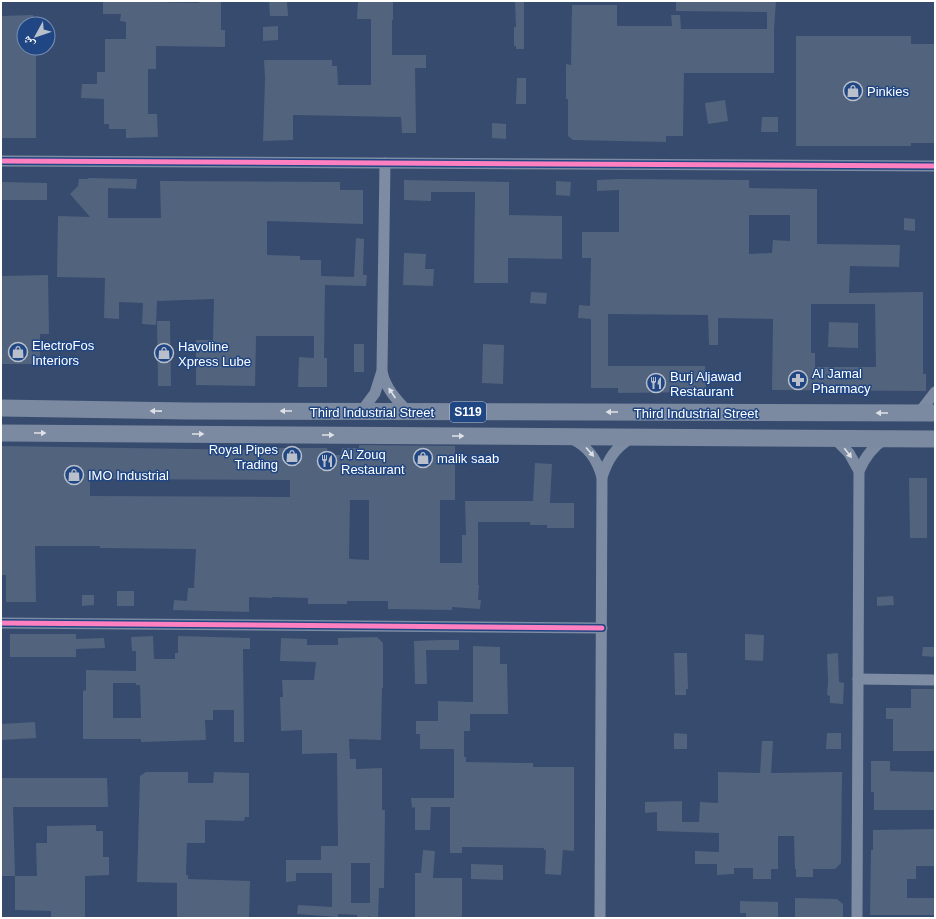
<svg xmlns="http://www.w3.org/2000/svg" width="936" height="919" font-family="Helvetica,'Noto Naskh Arabic',sans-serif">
<rect width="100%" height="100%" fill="#364b6d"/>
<g fill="#52637e" fill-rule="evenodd">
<path d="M103 1 199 3 200 1H221V30H225V47L156 46V69H148V114H157L158 137 126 138V129H109V124H104V99L81 98 82 84H97V72H105V39H126V22L120 21 121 14H103Z"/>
<path d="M269 1H287L288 16H270Z"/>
<path d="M358 1H393V20H392V55H426V68H415L416 133H402L401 117 293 115V140L263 141 265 78 264 60H332V66H337L338 85H371V19H357Z"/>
<path d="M515 1H524V49H516V46H514V27H516Z"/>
<path d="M676 1H776L774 29V73H684L683 136H666V142L573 140 568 136V99H566V64L571 65 572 5H617V26H672L671 15H680L681 29H767V12L676 11Z"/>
<path d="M33 15V24H24V48H36V138H1V16Z"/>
<path d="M278 26V40L263 41V27Z"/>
<path d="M796 36H911V44H935V143H911V146H796Z"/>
<path d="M517 78H526V104H516Z"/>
<path d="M725 100 728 121 708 124 705 103Z"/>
<path d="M762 117H778V132H761Z"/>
<path d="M492 123 506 124V139L492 138Z"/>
<path d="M88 178 137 179 136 189 108 188V218H161L160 181 340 182V190H363V224L267 221V255L300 256V260H321V276L354 277 356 238 364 239 363 275H367L366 286 325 285 324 358H327V387H298L299 357 314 358V336H256L255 386 196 385V340H213L214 299 157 301 156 325 142 324 143 303 119 302V319L104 318 105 278 57 277 58 216 90 217 70 194 78 186 79 179H88Z"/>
<path d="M619 179 749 180V188L817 189V244L900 245 899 267 850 266 849 293 923 292V374H926V391L772 390 773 319 718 318V345H709L708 315 608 314V366H705L706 392 618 393V388H591V319L578 318 579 305 590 306 591 258H582V232H619V190L597 191V180ZM749 215H790V241L773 240 772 253 749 254ZM811 304H875L876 367H815V353H811Z"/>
<path d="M404 180 509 182V215L562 216V259L508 258V283H474L475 192H431V201L404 200Z"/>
<path d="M556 181 571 182 570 196 556 195Z"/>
<path d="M1 182 47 183V200H1Z"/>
<path d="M904 218 915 219V231L904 230Z"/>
<path d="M404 253 426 254 425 269H434L433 286 403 285Z"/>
<path d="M48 275 49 334H40V364H1V276Z"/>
<path d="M531 292 547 293 546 304 530 303Z"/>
<path d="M157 321H170L171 386H158Z"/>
<path d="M829 322 858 323V348L828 347Z"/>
<rect x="354" y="344" width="10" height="28"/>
<path d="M483 344 504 345 503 384 482 383Z"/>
<path d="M359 445 455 446V500H440V563H462V535H466L465 501H533L535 463 552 464 550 503H574V528H547V525H530V522H478V585H479L478 600H481L480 609 452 607V610L388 609V601H347V604H308V598L272 597V598L249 597V612L173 610 174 600 187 601 188 588H194L196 549 100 548V546H35L36 602H6V575H1V446L254 450V448H327V455H341L342 448H359ZM90 479 290 480V497L90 496ZM350 500H369V560L350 559 349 558Z"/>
<path d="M909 478H927V538H910Z"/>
<rect x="117" y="591" width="17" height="15"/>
<path d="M82 595H94V605L82 606Z"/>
<path d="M893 596 894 605 877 606V597Z"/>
<path d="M10 634H76V639L104 638 105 648 76 649V657H10Z"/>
<path d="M745 634 764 635 763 661 745 660Z"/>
<path d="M153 636 154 659H175V653H178V636L250 638V649H243L244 742H234V710H213V720H205L206 740 141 742V739H83V691L86 690V670L136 671V651H132L131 637ZM113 683H136V685H140L141 718H113Z"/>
<path d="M377 637 383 643V688H382L381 740 349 739 350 759H356V769L382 768V810H385L384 888H379L378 918H370V916H369L368 918H357V915L338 914V917L297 914 298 905 332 907V873H296V881L286 882V860H321V846H338L337 753 302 754V730L281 731 280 697H283L282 680H314L316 662 280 661 281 638 307 639V645H338V638ZM351 863H370V903H351Z"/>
<path d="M440 640H459V650H426L427 684H415L414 641Z"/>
<path d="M473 646 500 647V664H507L508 714H470V731H464V757H466V762L533 763V767H574V851L563 850 561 875 545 874 546 850H544V848L462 847V853H450V807H431L430 830H415V807L412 808 411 798H454V749H420V734H416V721H438V701L473 702Z"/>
<path d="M923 647H935V657L922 656Z"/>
<path d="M674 653H687L688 689H686V695H675Z"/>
<path d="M838 653 839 682 844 683 843 704 830 703V696L827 695 828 682 827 654Z"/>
<path d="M911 689H935V751H893V719H886V708H911Z"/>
<path d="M35 722 36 738 1 740V724Z"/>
<path d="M674 733 687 734V749H674Z"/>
<path d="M827 733H841V749H826Z"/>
<path d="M762 741H773L771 773 842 772 841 863 835 869H813V877H796V869H795L794 836H778V869H771V879H753V868H734V874L717 875V864H695V851L719 852V833L657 831V812L645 813V802L682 801V822H699L700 802 718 803V772L760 773Z"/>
<path d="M871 761H890V771L935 772V810H874V792H871Z"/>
<path d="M146 772H188V783H213L214 772 249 773V817H245L244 821 205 820V843H187L186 875H188V879L250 881 249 918H177V883L137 882 140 776Z"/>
<path d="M1 778H107L108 807H13L15 876H1Z"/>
<path d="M96 825V831H103V857H109V875L85 876V918H51V911L15 910V876H37L36 843H47V826Z"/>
<path d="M935 829V866H916V879H907V898H935V915H870L871 850H873V830Z"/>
<path d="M423 850 435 851 433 878H462V918H415V873H421Z"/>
<path d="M471 864 503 865V880L471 879Z"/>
<path d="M795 898 837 899 843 904V918H795Z"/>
<path d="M740 901 778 902V918H746V913H740Z"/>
</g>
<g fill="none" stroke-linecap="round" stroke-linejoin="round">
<g stroke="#7d8ca3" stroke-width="11">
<path d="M1 161 935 166"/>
<path d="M382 372C386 389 396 399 408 412"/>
<path d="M361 412 375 393 382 371 385 163"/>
<path d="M914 413 922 409 935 392"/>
<path d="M570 438C588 446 597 459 602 477"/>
<path d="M834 438 849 453 859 471"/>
<path d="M1 623 602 628"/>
<path d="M858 679 935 680"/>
<path d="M600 918 602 477C608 459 615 448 631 438"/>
<path d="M857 918 859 471C865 457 872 447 885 439"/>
</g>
<g stroke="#7b8aa0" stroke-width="17">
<path d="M1 408 188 411 935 413"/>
<path d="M1 433 935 439"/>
</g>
<g stroke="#204683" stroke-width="8">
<g id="cycleway">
<path d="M1 161 935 166"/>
<path d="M1 623 602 628"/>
</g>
</g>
<use href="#cycleway" stroke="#ff80c0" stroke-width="5"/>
</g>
<defs><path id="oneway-solid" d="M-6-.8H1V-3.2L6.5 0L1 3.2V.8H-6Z"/></defs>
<g fill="#dee2e8">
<use href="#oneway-solid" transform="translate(392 393) rotate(-124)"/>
<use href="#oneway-solid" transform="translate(590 452) rotate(49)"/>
<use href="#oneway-solid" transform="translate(848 453) rotate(53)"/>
</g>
<g fill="#dee2e7">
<use href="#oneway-solid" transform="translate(156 411) rotate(-179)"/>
<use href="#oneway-solid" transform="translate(286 411) rotate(-180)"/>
<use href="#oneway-solid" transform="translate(612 412) rotate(-180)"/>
<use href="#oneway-solid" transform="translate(882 413) rotate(-180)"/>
<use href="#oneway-solid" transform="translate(40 433)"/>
<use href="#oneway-solid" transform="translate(198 434)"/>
<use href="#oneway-solid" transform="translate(328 435)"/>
<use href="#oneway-solid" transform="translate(458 436)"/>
</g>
<defs>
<g id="shop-ring" transform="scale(1)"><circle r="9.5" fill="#204683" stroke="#b9c0cc" stroke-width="1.5"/><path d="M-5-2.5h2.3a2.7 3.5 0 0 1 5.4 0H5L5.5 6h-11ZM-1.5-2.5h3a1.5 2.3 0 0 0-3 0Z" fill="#b9c0cc"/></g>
<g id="pharmacy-ring" transform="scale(1)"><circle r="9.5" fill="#204683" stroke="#b9c0cc" stroke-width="1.5"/><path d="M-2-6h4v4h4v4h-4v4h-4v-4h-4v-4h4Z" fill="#b9c0cc"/></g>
<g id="restaurant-ring" transform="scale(1)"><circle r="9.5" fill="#204683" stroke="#b9c0cc" stroke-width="1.5"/><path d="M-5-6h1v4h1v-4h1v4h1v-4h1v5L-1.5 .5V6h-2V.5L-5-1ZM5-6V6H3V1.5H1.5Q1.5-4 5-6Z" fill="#b9c0cc"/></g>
</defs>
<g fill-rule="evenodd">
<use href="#shop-ring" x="853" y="91"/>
<use href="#shop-ring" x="18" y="352"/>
<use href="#shop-ring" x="164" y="353"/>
<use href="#pharmacy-ring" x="798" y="380"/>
<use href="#restaurant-ring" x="656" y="383"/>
<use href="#shop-ring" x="292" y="456"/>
<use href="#shop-ring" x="423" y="458"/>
<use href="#restaurant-ring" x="327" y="461"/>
<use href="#shop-ring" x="74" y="475"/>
</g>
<g text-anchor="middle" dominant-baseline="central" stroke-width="3" stroke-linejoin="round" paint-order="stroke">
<rect fill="#204683" stroke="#bcc8da" stroke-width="1" x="450" y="402" width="36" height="20" rx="3"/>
<g font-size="12" font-weight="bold" fill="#fff">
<text x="468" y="412">S119</text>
</g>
<g font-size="13" fill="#fff" stroke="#204683" text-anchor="start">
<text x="867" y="91">Pinkies</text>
<text x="32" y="345">ElectroFos<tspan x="32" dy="15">Interiors</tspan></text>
<text x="178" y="346">Havoline<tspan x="178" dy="15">Xpress Lube</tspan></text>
<text x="812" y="373">Al Jamal<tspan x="812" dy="15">Pharmacy</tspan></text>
<text x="670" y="376">Burj Aljawad<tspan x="670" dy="15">Restaurant</tspan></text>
<text x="278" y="449" text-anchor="end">Royal Pipes<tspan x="278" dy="15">Trading</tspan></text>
<text x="341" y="454">Al Zouq<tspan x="341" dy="15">Restaurant</tspan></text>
<text x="437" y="458">malik saab</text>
<text x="88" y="475">IMO Industrial</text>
</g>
<g font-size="13" fill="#fff" stroke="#204683">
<text x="372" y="412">Third Industrial Street</text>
<text x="696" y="413">Third Industrial Street</text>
</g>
</g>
<rect width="936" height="919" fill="none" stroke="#ffffff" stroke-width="4"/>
<g transform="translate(36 36) rotate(230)"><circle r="19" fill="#204683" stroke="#7990b5"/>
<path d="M0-3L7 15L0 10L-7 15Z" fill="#b9c0cc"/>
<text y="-6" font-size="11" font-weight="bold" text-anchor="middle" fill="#ffffff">ش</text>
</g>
</svg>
